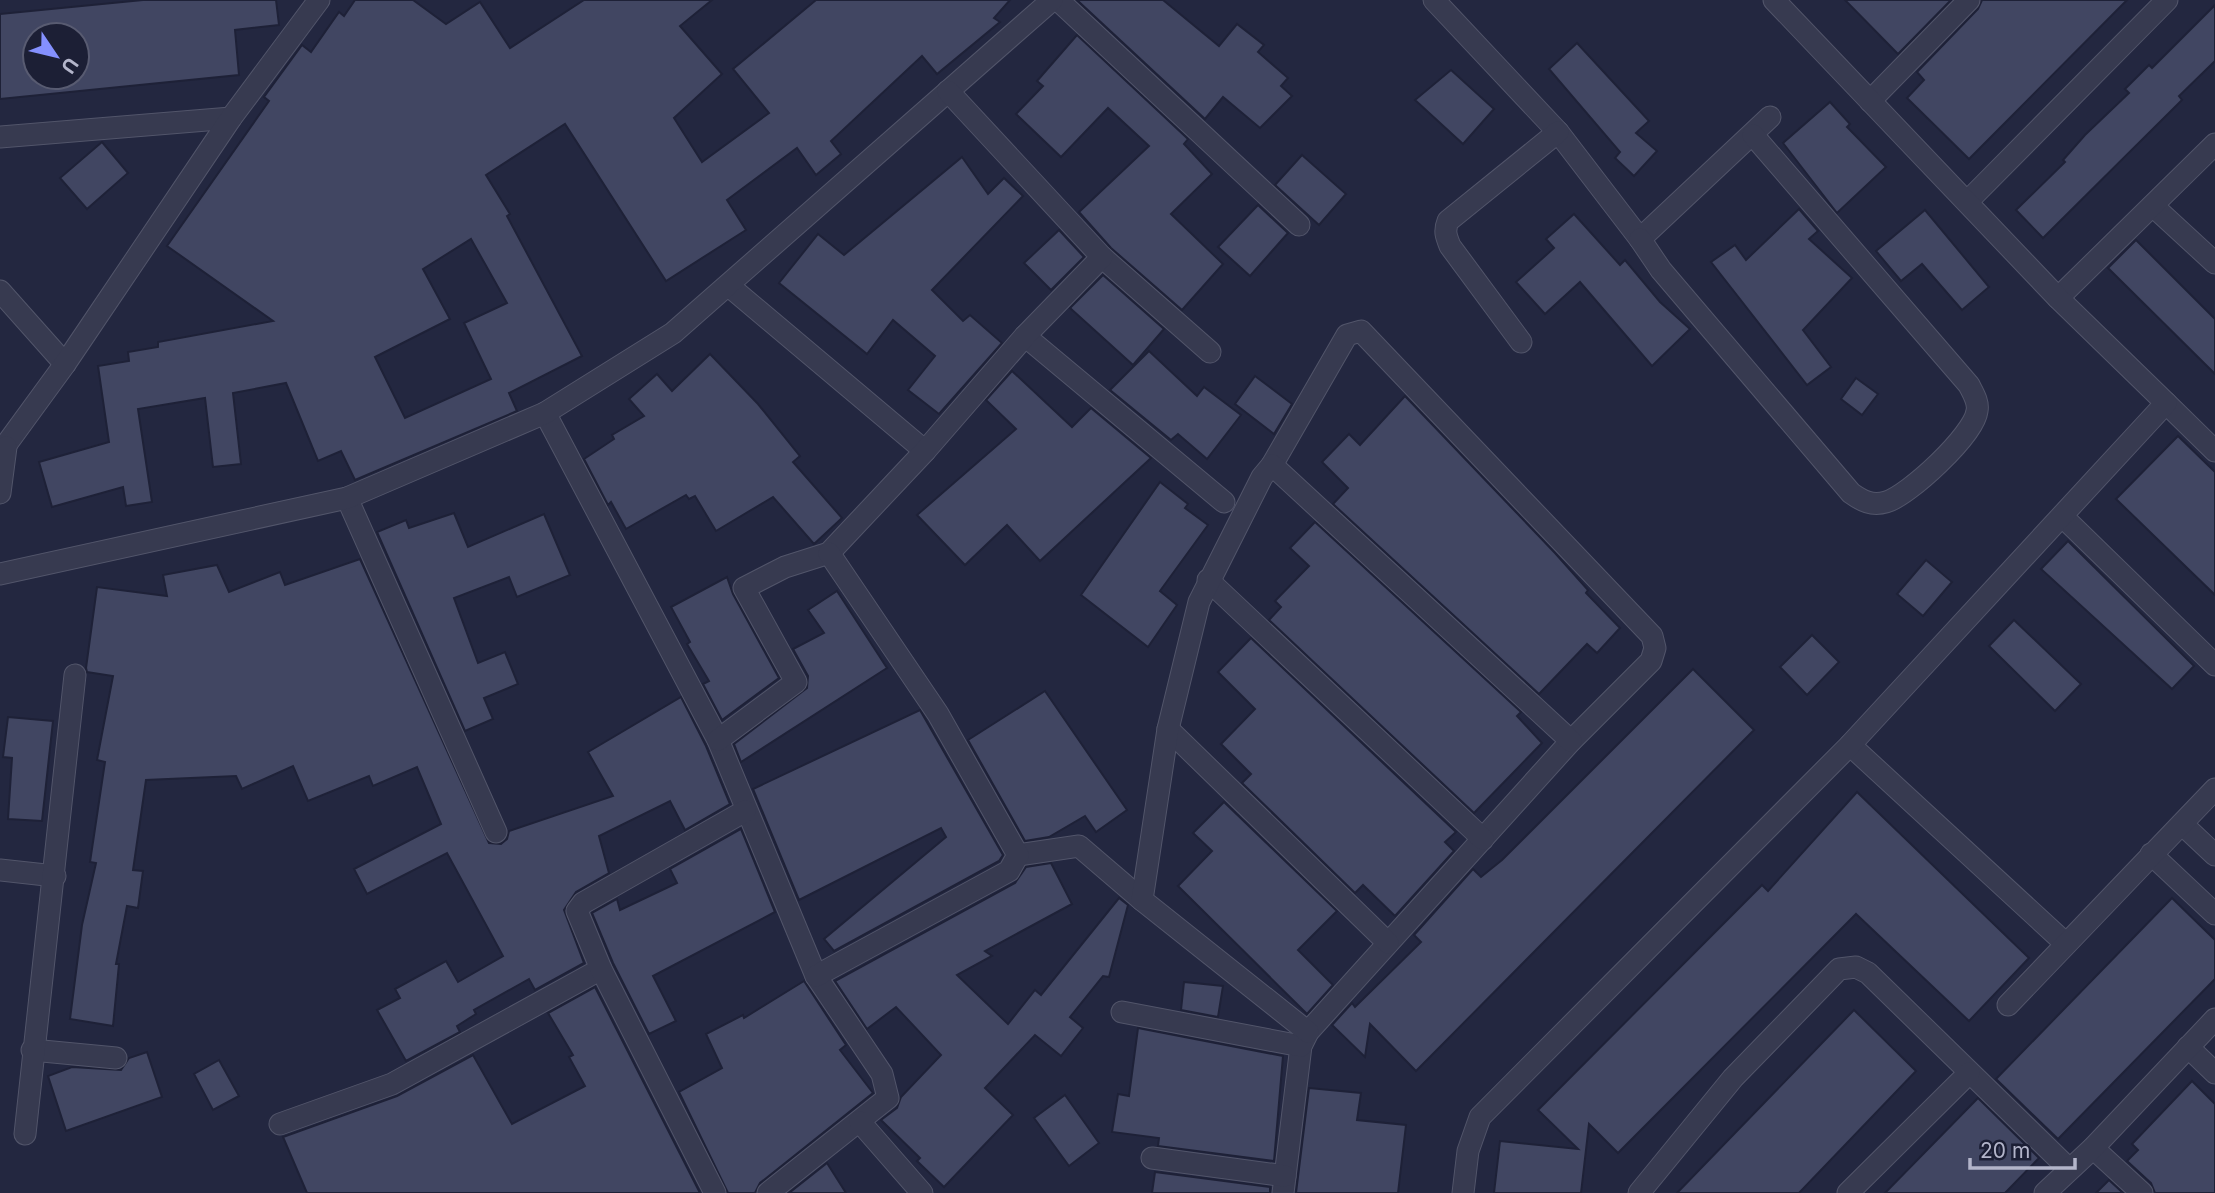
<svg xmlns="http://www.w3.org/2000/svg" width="2215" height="1193" font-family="Inter,sans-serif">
<rect width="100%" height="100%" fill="#232740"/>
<g fill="#414662" stroke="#1e2137" stroke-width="2" fill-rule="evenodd">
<path d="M143 0H276L279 25 235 30 239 75 0 99V14ZM35 35H77V77H35Z"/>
<path d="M355 0H413L446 24 480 2 510 48 584 0H712L680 26 722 74 674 118 702 162 769 113 733 69 816 0H1010L994 18 1000 22 937 74 922 56 831 141 841 154 816 175 797 148 727 200 746 230 666 281 565 124 486 175 510 214 507 216 582 356 509 393 517 411 355 480 341 451 318 461 286 383 233 393 241 464 213 467 205 398 138 409 152 502 126 506 123 487 52 507 39 462 109 442 98 366 129 361 128 352 158 347V342L273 321 167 246 269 101 264 97 302 45 311 52 339 12 344 16ZM471 239 507 303 464 323 491 379 405 418 375 357 450 319 423 269Z"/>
<path d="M1077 0H1163L1219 46 1237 24 1264 45 1258 52 1288 78 1281 86 1292 96 1260 128 1223 97 1205 119Z"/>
<path d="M1845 0H1951L1898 54Z"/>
<path d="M1982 0H2127L1969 159 1907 98 1924 80 1917 72 1978 9Z"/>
<path d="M2215 5V61L2179 96 2182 100 2043 238 2016 210 2065 162 2063 160 2085 135 2129 93 2125 89 2149 65 2152 68Z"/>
<path d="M1077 35 1188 139 1184 144 1212 174 1171 214 1223 264 1182 310 1111 248 1079 212 1149 146 1108 108 1061 157 1016 114 1043 86 1037 81Z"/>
<path d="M1577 43 1649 121 1636 133 1657 151 1634 176 1615 158 1620 152 1549 69Z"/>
<path d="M1451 70 1494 109 1463 144 1415 100Z"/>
<path d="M1830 102 1850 124 1847 127 1886 167 1837 213 1783 143Z"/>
<path d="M102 142 128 173 87 209 60 178Z"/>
<path d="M1302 155 1346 194 1319 225 1275 185Z"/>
<path d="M962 157 988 194 1004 178 1023 196 932 290 963 321 970 315 1002 343 939 414 908 390 935 356 893 320 867 354 779 283 818 234 844 255Z"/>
<path d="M1258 205 1288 233 1250 276 1218 247Z"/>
<path d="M1799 209 1818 231 1809 239 1852 278 1803 330 1831 367 1807 385 1711 262 1735 245 1746 260Z"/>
<path d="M1925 210 1989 287 1962 310 1922 264 1901 281 1876 251Z"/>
<path d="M1574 214 1620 265 1625 260 1660 302 1690 329 1652 366 1580 282 1545 314 1516 282 1554 248 1546 239Z"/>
<path d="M1059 230 1084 257 1051 290 1024 263Z"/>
<path d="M2136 240 2215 319V374L2108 268Z"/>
<path d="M1103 275 1164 329 1133 365 1070 308Z"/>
<path d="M1149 351 1197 396 1204 387 1241 415 1207 459 1178 434 1171 440 1110 390Z"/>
<path d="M710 354 758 404 800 456 793 462 842 518 814 544 773 497 716 531 695 496 689 499 686 495 626 529 611 502 608 505 584 459 614 439 612 435 644 416 629 399 657 374 672 391Z"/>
<path d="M1012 371 1072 427 1091 408 1151 458 1040 561 1007 525 965 565 917 515 1016 429 986 400Z"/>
<path d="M1255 376 1292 404 1274 434 1235 404Z"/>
<path d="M1856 378 1878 394 1862 415 1841 399Z"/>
<path d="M1405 396 1555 553 1588 590 1586 593 1620 628 1597 653 1587 644 1539 694 1333 504 1348 488 1322 462 1349 434 1360 445Z"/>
<path d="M2178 436 2215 472V595L2116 499Z"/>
<path d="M1160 482 1188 504 1185 508 1208 525 1160 591 1177 605 1148 647 1081 595Z"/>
<path d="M454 513 468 547 544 514 570 575 517 597 509 577 454 598 478 663 505 652 518 684 484 698 493 719 465 731 377 532 406 520 409 528Z"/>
<path d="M1315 522 1521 712 1517 716 1542 743 1474 813 1269 620 1281 607 1275 601 1309 566 1290 548Z"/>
<path d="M2068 541 2194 666 2172 689 2041 569Z"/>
<path d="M360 559 489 843 501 844 507 839 509 831 613 796 588 752 681 697 706 746 730 804 685 830 670 801 599 836 609 873 576 892 564 910 584 963 535 990 529 979 474 1010 476 1014 457 1026 460 1032 406 1061 377 1010 400 998 395 989 446 961 458 982 503 956 447 853 367 894 354 869 441 824 417 767 373 786 369 776 308 801 293 766 242 789 236 776 146 780 133 870 143 871 138 908 127 906 116 964H119L113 1026 70 1019 82 925 96 863 90 862 105 762 97 760 113 676 87 672 86 668 97 587 167 596 163 575 217 565 229 592 280 572 285 585Z"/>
<path d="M1926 560 1952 582 1923 616 1897 594Z"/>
<path d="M727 577 733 594 779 678 722 720 703 684 709 681 687 644 690 642 671 607Z"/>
<path d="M837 591 887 668 741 762 734 744 807 688 808 676 793 649 824 633 808 610Z"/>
<path d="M2014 620 2081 684 2055 711 1989 646Z"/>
<path d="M1812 635 1839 662 1807 695 1780 667Z"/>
<path d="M1251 638 1456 832 1445 842 1454 851 1395 916 1363 885 1355 893 1242 783 1251 774 1221 744 1255 709 1218 672Z"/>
<path d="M1693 669 1754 730 1416 1071 1370 1024 1365 1057 1332 1025 1352 1003 1355 1007 1421 942 1414 935 1473 869 1481 877 1502 860Z"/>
<path d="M1045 691 1127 810 1096 832 1085 816 1049 837 1025 841 968 740Z"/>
<path d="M920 710 1003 855 999 861 834 951 824 939 946 837 941 828 799 900 753 789Z"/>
<path d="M8 717 53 721 42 821 8 819 12 758 3 757Z"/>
<path d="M1857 792 2029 958 1969 1021 1856 914 1618 1153 1589 1124 1581 1193H1494L1500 1141 1578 1149 1538 1110 1762 885 1768 891Z"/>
<path d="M1224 802 1337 911 1298 950 1333 985 1307 1014 1178 886 1212 851 1193 833Z"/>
<path d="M741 829 775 912 653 976 676 1021 649 1034 613 963 592 913 617 899 620 910 677 883 670 869Z"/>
<path d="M1051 863 1072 904 985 951 992 956 957 975 1008 1024 1035 990 1041 995 1119 898 1128 905 1109 977 1103 976 1070 1017 1083 1028 1061 1056 1035 1035 985 1088 1013 1115 944 1187 917 1161 920 1158 881 1120 897 1108 901 1097 941 1055 896 1007 867 1029 835 981 1015 883 1026 867Z"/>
<path d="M2172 898 2215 940V979L2058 1139 1996 1079Z"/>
<path d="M804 981 846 1045 840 1050 873 1093 760 1183 755 1193H728L679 1092 722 1068 706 1034 743 1015 744 1018Z"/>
<path d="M1184 982 1223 986 1218 1017 1181 1010Z"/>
<path d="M595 987 700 1193H307L283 1137 397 1096 473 1055 512 1124 585 1086 569 1057 573 1055 548 1013Z"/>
<path d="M1854 1010 1916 1071 1799 1193H1677Z"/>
<path d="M1138 1028 1283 1056 1274 1161 1158 1146 1159 1138 1112 1132 1118 1094 1129 1096Z"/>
<path d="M147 1052 162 1097 66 1131 48 1076 72 1067 121 1070 129 1058Z"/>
<path d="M219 1060 239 1096 213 1110 194 1074Z"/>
<path d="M2192 1081 2215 1104V1193H2155L2151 1183 2127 1161 2138 1150 2132 1144Z"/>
<path d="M1309 1088 1361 1093 1357 1120 1406 1125 1398 1193H1296Z"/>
<path d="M1065 1095 1099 1143 1069 1166 1034 1118Z"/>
<path d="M1978 1098 2039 1158 2005 1193H1885Z"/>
<path d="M827 1163 846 1193H789Z"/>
<path d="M1155 1172 1270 1187V1193H1152Z"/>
<path d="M2109 1180 2123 1193H2096Z"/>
</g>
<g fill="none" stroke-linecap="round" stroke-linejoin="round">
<g stroke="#52556a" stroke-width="23">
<g id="minor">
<path d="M1058 0 1299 225"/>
<path d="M1434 0 1558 132 1640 239 1770 117"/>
<path d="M1870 101 1969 0"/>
<path d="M0 137 231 118"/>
<path d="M1968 201 2167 0"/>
<path d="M2153 206 2215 263"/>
<path d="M1640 239 1661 270 1851 493C1862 501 1872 506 1886 502 1908 496 1974 435 1977 411 1979 402 1973 393 1969 385L1753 135"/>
<path d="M1102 257 1210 352"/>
<path d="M729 286 925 451"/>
<path d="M0 291 65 364"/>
<path d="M2058 298 2215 144"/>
<path d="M1025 336 1224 502"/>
<path d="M1521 342 1450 246C1446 236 1444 231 1448 221L1558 132"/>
<path d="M2166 403 2215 451"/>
<path d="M545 413 718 740 816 976 882 1074 888 1098 768 1193"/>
<path d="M0 453 65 364 231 118 319 0"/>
<path d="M1272 465 1347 335 1361 331 1652 636 1655 648 1651 661 1571 741 1308 1032 1301 1046 1283 1193"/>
<path d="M0 493 6 447"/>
<path d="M347 498 496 832"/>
<path d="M2063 517 2215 665"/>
<path d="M0 574 347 498 545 413 673 333 1052 0"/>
<path d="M1208 580 1483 839"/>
<path d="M1168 729 1388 943"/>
<path d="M718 740 796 682 744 588 785 567 829 553 925 451 1025 336 1102 257 948 91"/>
<path d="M1850 745 2065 943"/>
<path d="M2182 824 2215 855"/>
<path d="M2151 854 2215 914"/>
<path d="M1018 855 1079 846 1142 900"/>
<path d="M0 870 55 876"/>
<path d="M816 976 1009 871 1018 855 938 714 829 553"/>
<path d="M2008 1005 2215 789"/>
<path d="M1122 1012 1301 1046"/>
<path d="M1308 1032 1142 900 1168 729 1199 602 1262 477 1272 465 1571 741"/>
<path d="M2188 1047 2215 1073"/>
<path d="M32 1050 116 1058"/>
<path d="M860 1122 922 1193"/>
<path d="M280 1124 392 1084 601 969"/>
<path d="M25 1134 75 675"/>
<path d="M2093 1148 2142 1193"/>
<path d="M1152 1158 1285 1176"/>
<path d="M715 1193 601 969 577 911 583 903 745 811"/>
<path d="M1463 1193 1468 1151 1480 1117 1850 745 2166 403 2058 298 1774 0"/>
<path d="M1639 1193 1733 1078 1839 969 1856 967 1868 973 2069 1169"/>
<path d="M1848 1193 1969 1073"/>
<path d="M2045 1193 2093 1148 2215 1019"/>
</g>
</g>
<use href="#minor" stroke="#373a50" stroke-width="21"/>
</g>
<g transform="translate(56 56) rotate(125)"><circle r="33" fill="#1c1f35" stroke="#585b71" stroke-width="2"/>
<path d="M0-5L12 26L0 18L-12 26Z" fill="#8490fe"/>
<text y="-10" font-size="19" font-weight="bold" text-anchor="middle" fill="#b3b5ca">U</text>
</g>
<path d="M1970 1158v10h105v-10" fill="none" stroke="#b3b5ca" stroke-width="3.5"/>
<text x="1980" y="1158" font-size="21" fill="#b3b5ca" stroke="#1c1f35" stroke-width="5" paint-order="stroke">20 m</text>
</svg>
